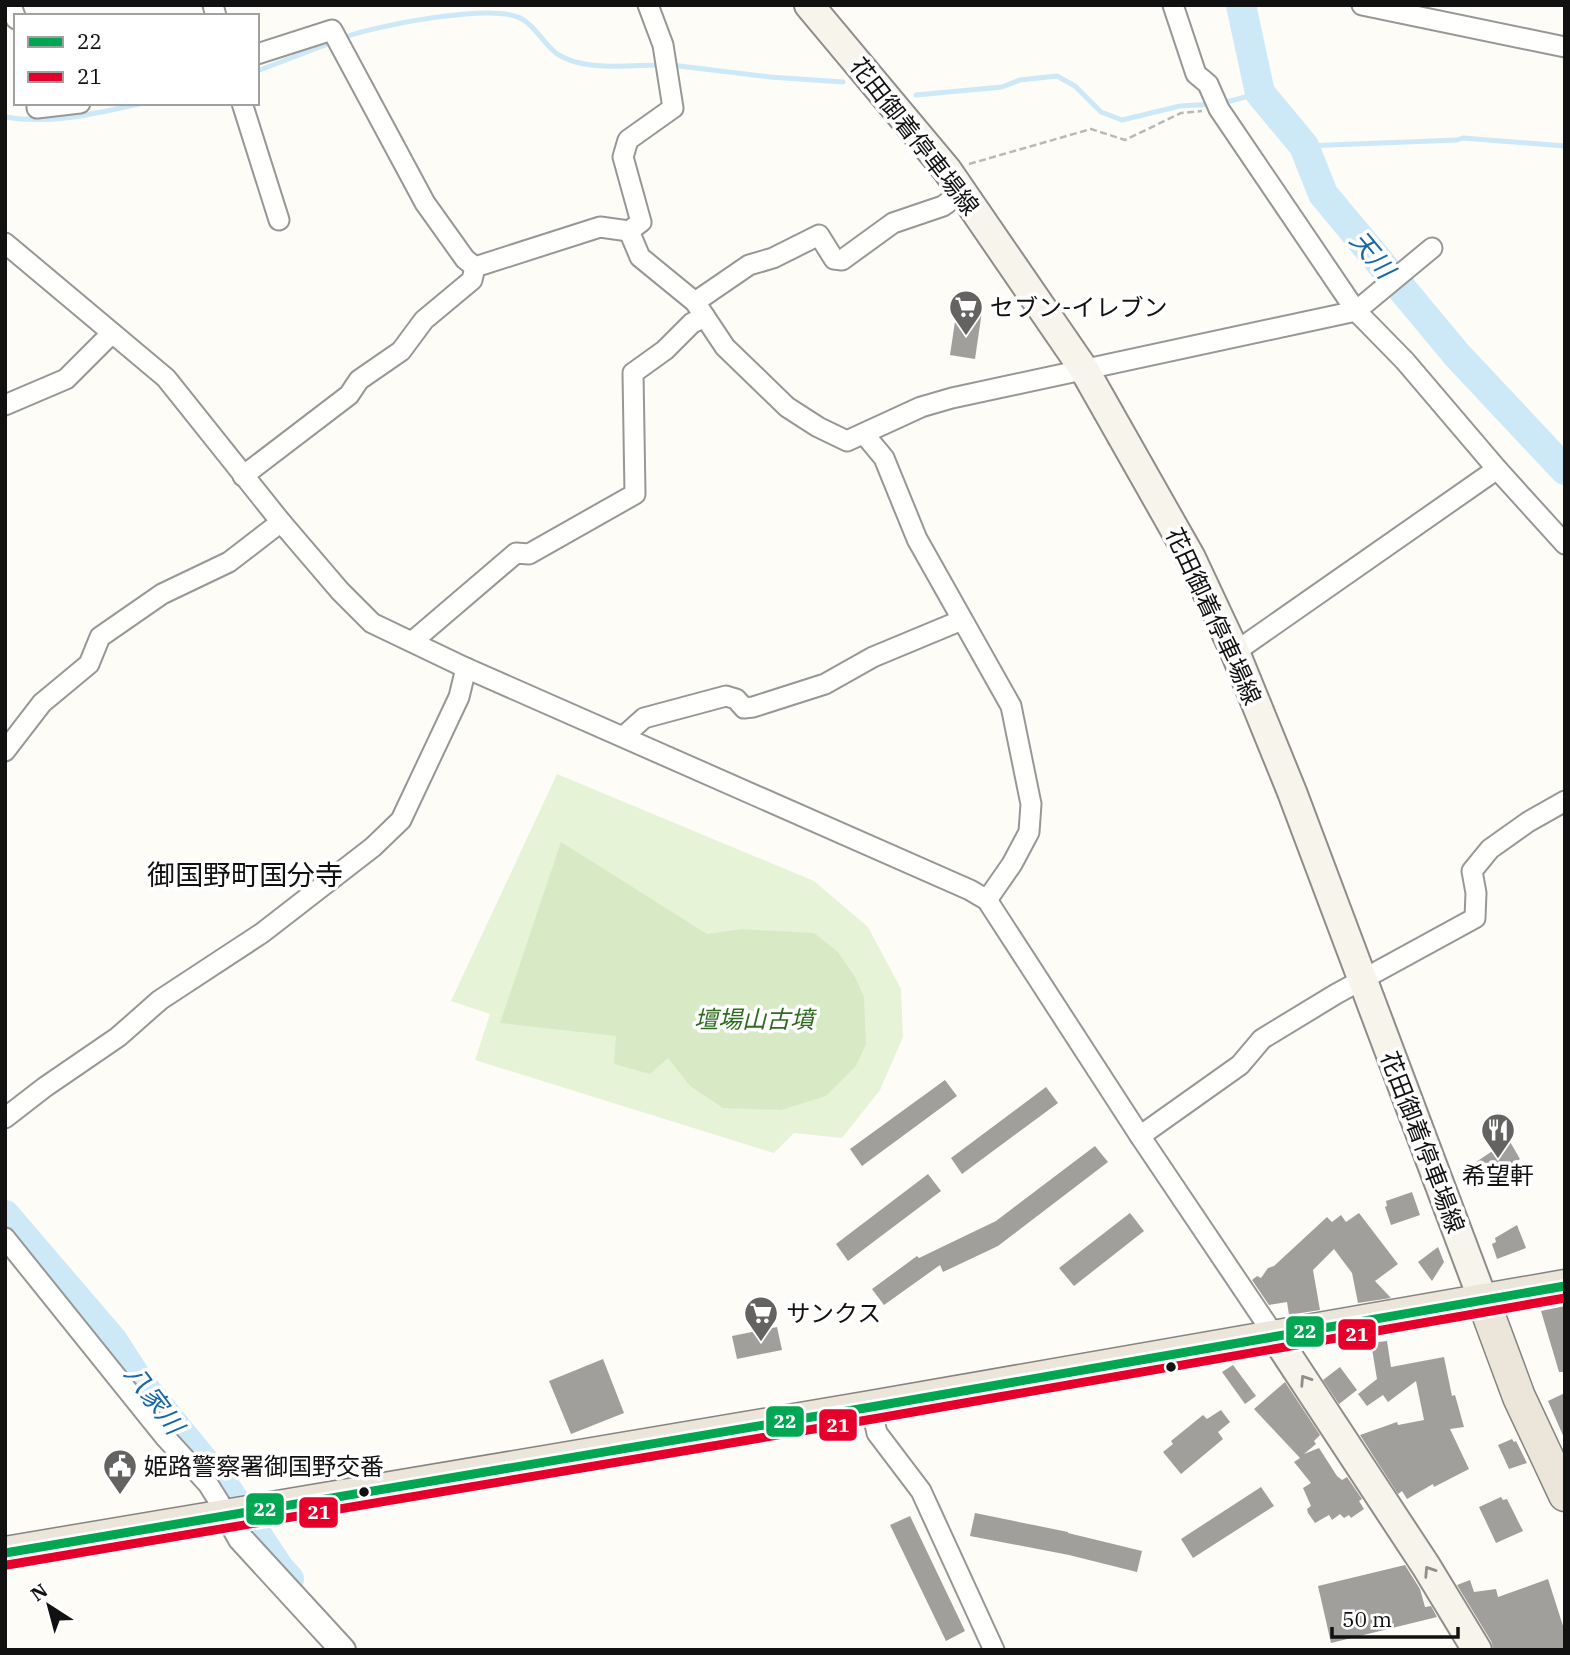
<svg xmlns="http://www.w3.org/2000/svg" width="1570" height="1655" font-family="'IBM Plex Serif','Noto Sans JP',serif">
<rect width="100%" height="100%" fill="#fdfcf7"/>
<path fill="#e7f3d7" d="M557 774 814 881 868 927 901 989 903 1037 880 1090 842 1138 794 1133 774 1153 475 1060 490 1014 451 1001Z"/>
<path fill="#d8eac5" d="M561 842 707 934 741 929 814 933 838 952 855 977 864 997 866 1044 856 1066 826 1096 781 1110 723 1108 690 1086 668 1058 650 1074 614 1064 616 1036 500 1023Z"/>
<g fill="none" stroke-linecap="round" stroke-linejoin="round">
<g stroke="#cde8f7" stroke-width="5">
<path d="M342 38C374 26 493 2 522 19 535 26 544 44 556 53 582 72 630 65 661 65"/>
<path d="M671 65 770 77 843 82"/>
<path d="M257 71 333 42"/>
<path d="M916 95 1002 87 1020 80 1057 76 1075 86 1101 112 1122 120 1180 106 1213 104"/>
<path d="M1223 103 1260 93"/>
<path d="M5 117C51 125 98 113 143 103"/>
<path d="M1304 146 1457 140 1463 138 1565 146"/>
</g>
<g stroke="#cde8f7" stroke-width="30">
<path d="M1241 5 1260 93 1304 146 1323 194 1457 355 1565 470"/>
<path d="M5 1215 113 1341 140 1383 228 1491 279 1568 289 1579"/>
</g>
</g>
<g fill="#a19f9c">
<path d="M957 308 982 311 975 359 950 355Z"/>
<path d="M945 1080 957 1096 862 1166 850 1149Z"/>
<path d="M1046 1087 1058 1103 962 1174 951 1158Z"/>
<path d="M1509 1140 1520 1159 1488 1180 1476 1162Z"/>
<path d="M1095 1146 1108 1162 998 1246 943 1272 940 1265 884 1305 872 1289 917 1256 919 1258 996 1221Z"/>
<path d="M928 1174 941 1191 848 1261 836 1244Z"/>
<path d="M1412 1192 1420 1215 1391 1225 1385 1207 1387 1206 1386 1201Z"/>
<path d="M1130 1213 1144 1231 1074 1286 1059 1268Z"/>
<path d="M1359 1213 1398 1264 1375 1281 1391 1298 1358 1303 1352 1273 1334 1249 1313 1270 1320 1310 1289 1315 1287 1302 1269 1305 1252 1280 1257 1276 1261 1278 1268 1268 1274 1266 1327 1217 1332 1222 1341 1215 1346 1222Z"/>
<path d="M1517 1225 1526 1248 1497 1259 1492 1244 1496 1242 1495 1238Z"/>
<path d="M1438 1247 1444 1262 1432 1281 1418 1262Z"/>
<path d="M1565 1306V1372H1559L1541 1311Z"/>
<path d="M777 1327 782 1350 737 1359 732 1336Z"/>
<path d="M1387 1341 1391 1367 1444 1357 1452 1396 1455 1395 1464 1427 1450 1429 1469 1469 1434 1487 1433 1484 1407 1499 1402 1491 1398 1494 1360 1435 1397 1422 1398 1425 1424 1420 1416 1381 1388 1402 1383 1395 1367 1406 1358 1394 1377 1379 1371 1343Z"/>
<path d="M603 1359 624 1413 571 1434 549 1381Z"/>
<path d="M1233 1365 1256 1396 1245 1404 1222 1372Z"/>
<path d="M1340 1367 1357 1390 1339 1404 1323 1380Z"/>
<path d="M1285 1382 1320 1435 1314 1441 1316 1444 1304 1454 1319 1448 1337 1476 1342 1480 1347 1477 1362 1499 1359 1501 1364 1509 1351 1518 1349 1515 1344 1518 1340 1514 1332 1520 1329 1515 1315 1523 1308 1513 1307 1509 1311 1506 1303 1488 1311 1483 1294 1462 1300 1458 1254 1409Z"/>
<path d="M1565 1393V1440L1548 1401Z"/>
<path d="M1221 1410 1230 1422 1218 1432 1223 1439 1181 1474 1163 1452 1173 1444 1171 1441 1203 1415 1207 1419Z"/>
<path d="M1512 1439 1514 1442 1516 1441 1527 1463 1509 1469 1498 1445Z"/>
<path d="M1261 1487 1274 1506 1193 1558 1181 1539Z"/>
<path d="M1501 1497 1503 1500 1507 1499 1523 1531 1496 1543 1479 1507Z"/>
<path d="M975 1513 1068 1532V1533L1142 1551 1137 1572 1069 1555 970 1536Z"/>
<path d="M910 1516 965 1631 946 1641 890 1525Z"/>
<path d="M1405 1565 1420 1589 1425 1607 1431 1606 1437 1617 1331 1643 1318 1586Z"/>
<path d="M1548 1579 1565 1632V1650H1494L1491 1641 1457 1585 1470 1580 1474 1592 1496 1589 1498 1597Z"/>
</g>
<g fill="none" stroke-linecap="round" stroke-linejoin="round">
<g stroke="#979795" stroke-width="23">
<g id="minor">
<path d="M11 5 16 19"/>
<path d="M213 5 216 16"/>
<path d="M1173 5 1196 74 1208 84 1219 109 1356 311 1405 361 1497 469 1565 544"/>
<path d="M1362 5 1565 47"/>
<path d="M257 54 332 30 425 203 465 259 475 267"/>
<path d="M37 103V108L80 103"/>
<path d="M242 103 279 220"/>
<path d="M629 231 640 257 695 302 725 347 787 407 818 427 847 441 921 407 952 398 1356 311 1432 248"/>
<path d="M5 243 166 378 281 522 340 591 372 623 466 668 970 890 987 900 1140 1136 1276 1338"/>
<path d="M475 267 600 227 629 231 641 222 623 157 628 140 673 108 663 45 648 5"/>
<path d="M695 302 749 265 773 258 819 235 834 259 842 260 893 223 943 206 962 192"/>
<path d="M5 405 66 379 112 333"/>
<path d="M864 434 884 458 917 539 1011 706 1031 804 1029 832 1012 864 987 900"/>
<path d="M243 476 349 395 359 380 401 351 424 320 472 280 475 267"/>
<path d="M413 641 516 553 529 554 635 494 633 373 665 350 692 323 705 317"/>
<path d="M1235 652 1497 469"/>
<path d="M624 736 644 718 726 696 736 699 744 708 753 707 825 684 873 657 962 620"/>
<path d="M5 751 42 703 89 664 100 637 162 594 229 562 281 522"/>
<path d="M5 1118 45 1087 118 1037 160 1000 262 933 373 847 401 820 459 697 466 668"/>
<path d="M1140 1136 1240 1065 1262 1039 1336 994 1475 918 1476 893 1472 871 1490 849 1528 822 1565 801"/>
<path d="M5 1238 165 1437 208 1484 228 1516"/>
<path d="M871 1407 877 1433 921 1491 994 1650"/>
</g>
</g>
<g stroke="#979795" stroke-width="28">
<path id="tertiary" d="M228 1516 241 1539 343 1650"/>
</g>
<g stroke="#8e8d8b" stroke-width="32">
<g id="secondary">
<path d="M809 5 947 170 1085 371 1191 558 1235 652 1292 792 1483 1300"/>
<path d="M1276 1338 1426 1566 1477 1650"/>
</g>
</g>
<g stroke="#858482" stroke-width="35">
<g id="trunk">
<path d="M1483 1300 1519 1397 1565 1495"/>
<path d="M5 1553 871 1407 1565 1286"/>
</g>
</g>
<path stroke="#b9b9b8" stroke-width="2.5" stroke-dasharray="7 3.5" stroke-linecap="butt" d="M969 164 1091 129 1125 140 1181 113 1202 111"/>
<use href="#minor" stroke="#fffffe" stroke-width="19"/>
<use href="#tertiary" stroke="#fffffe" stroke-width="24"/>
<use href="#secondary" stroke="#f6f4eb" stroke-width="28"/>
<use href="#trunk" stroke="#ece5da" stroke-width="32"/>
<g stroke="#fff" stroke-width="14">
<path id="bus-1" d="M5 1553 871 1407 1565 1286"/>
</g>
<g stroke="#fff" stroke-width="14">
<path id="bus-2" d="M7 1565 873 1419 1565 1298"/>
</g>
<use href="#bus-1" stroke="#00a651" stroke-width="9"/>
<use href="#bus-2" stroke="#e4002b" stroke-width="9"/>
</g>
<defs><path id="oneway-chevron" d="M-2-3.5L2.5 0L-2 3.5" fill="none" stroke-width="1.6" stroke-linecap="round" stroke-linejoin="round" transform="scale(1.75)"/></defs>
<g stroke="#8f8e89">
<use href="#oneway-chevron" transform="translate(1305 1380) rotate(-123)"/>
<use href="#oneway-chevron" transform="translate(1429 1571) rotate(-123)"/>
</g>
<defs>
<g id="supermarket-pin" transform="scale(1.75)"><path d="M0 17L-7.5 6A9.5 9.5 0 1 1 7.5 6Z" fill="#646362" stroke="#fff"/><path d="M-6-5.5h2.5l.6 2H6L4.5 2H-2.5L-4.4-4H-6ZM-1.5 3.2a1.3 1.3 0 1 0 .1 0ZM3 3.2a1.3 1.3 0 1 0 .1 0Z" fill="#fff"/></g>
<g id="restaurant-pin" transform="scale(1.75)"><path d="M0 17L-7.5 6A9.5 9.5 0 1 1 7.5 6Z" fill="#646362" stroke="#fff"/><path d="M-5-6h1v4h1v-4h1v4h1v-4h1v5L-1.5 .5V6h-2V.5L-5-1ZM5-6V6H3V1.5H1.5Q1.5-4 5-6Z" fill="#fff"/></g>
<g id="civic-pin" transform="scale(1.75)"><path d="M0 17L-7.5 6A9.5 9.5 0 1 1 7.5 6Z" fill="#646362" stroke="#fff"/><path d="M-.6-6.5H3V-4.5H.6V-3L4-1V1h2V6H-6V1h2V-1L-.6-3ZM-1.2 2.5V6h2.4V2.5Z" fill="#fff"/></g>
</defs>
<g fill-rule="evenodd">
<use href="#supermarket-pin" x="966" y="307"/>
<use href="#restaurant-pin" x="1498" y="1130"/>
<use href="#supermarket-pin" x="761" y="1313"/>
<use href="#civic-pin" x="120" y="1466"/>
</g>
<g fill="#111" stroke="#fff" stroke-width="2.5">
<circle cx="1171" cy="1367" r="6"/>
<circle cx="364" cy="1492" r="6"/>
</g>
<g text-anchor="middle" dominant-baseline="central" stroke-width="7" stroke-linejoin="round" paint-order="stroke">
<g font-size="24" fill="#111" stroke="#fff">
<text transform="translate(915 136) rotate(52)">花田御着停車場線</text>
<text transform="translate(1214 616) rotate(65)">花田御着停車場線</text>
<text transform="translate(1423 1142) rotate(69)">花田御着停車場線</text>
</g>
<g font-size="24" fill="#111" stroke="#fff" text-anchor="start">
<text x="990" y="307">セブン-イレブン</text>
<text x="1498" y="1175" text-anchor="middle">希望軒</text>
<text x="786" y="1313">サンクス</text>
<text x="144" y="1466">姫路警察署御国野交番</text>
</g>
<g font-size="24" font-style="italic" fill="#2f6b1f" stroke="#fff">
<text x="754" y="1019">壇場山古墳</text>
</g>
<g font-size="26" font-style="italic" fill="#1768a6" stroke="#fff">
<text transform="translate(1373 254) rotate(50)">天川</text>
<text transform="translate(155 1399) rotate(53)">八家川</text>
</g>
<g font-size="28" fill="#111" stroke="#fff">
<text x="245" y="874">御国野町国分寺</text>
</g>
</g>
<g stroke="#fff" stroke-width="2.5">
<rect x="1285" y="1315" width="40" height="33" rx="7" fill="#00a651"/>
<rect x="1337" y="1318" width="40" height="33" rx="7" fill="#e4002b"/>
<rect x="765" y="1405" width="40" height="33" rx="7" fill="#00a651"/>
<rect x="818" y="1408" width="40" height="34" rx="7" fill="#e4002b"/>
<rect x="245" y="1492" width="40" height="34" rx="7" fill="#00a651"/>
<rect x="298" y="1496" width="41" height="33" rx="7" fill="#e4002b"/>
</g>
<g font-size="19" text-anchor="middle" font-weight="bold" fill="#fff">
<text x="1305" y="1338">22</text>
<text x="1357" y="1341">21</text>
<text x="785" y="1428">22</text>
<text x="838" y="1432">21</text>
<text x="265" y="1516">22</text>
<text x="319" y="1519">21</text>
</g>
<rect width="1570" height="1655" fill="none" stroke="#111111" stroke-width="14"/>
<rect x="14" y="14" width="245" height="91" fill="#ffffff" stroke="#a0a0a0" stroke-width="2"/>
<rect x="28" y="37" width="35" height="10" fill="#00a651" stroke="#a0a0a0" stroke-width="2"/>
<text x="77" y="49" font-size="21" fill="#111111">22</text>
<rect x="28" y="72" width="35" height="10" fill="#e4002b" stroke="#a0a0a0" stroke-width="2"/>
<text x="77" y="84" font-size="21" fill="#111111">21</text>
<g transform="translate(49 1606) rotate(324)" stroke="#ffffff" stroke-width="5" paint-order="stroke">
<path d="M0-5L12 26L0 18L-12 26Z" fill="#111111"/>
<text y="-10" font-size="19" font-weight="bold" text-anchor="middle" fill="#111111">N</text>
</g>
<path d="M1332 1627v10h126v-10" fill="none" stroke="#111111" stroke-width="3.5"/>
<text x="1342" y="1627" font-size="21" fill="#111111" stroke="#ffffff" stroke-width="5" paint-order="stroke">50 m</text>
</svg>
